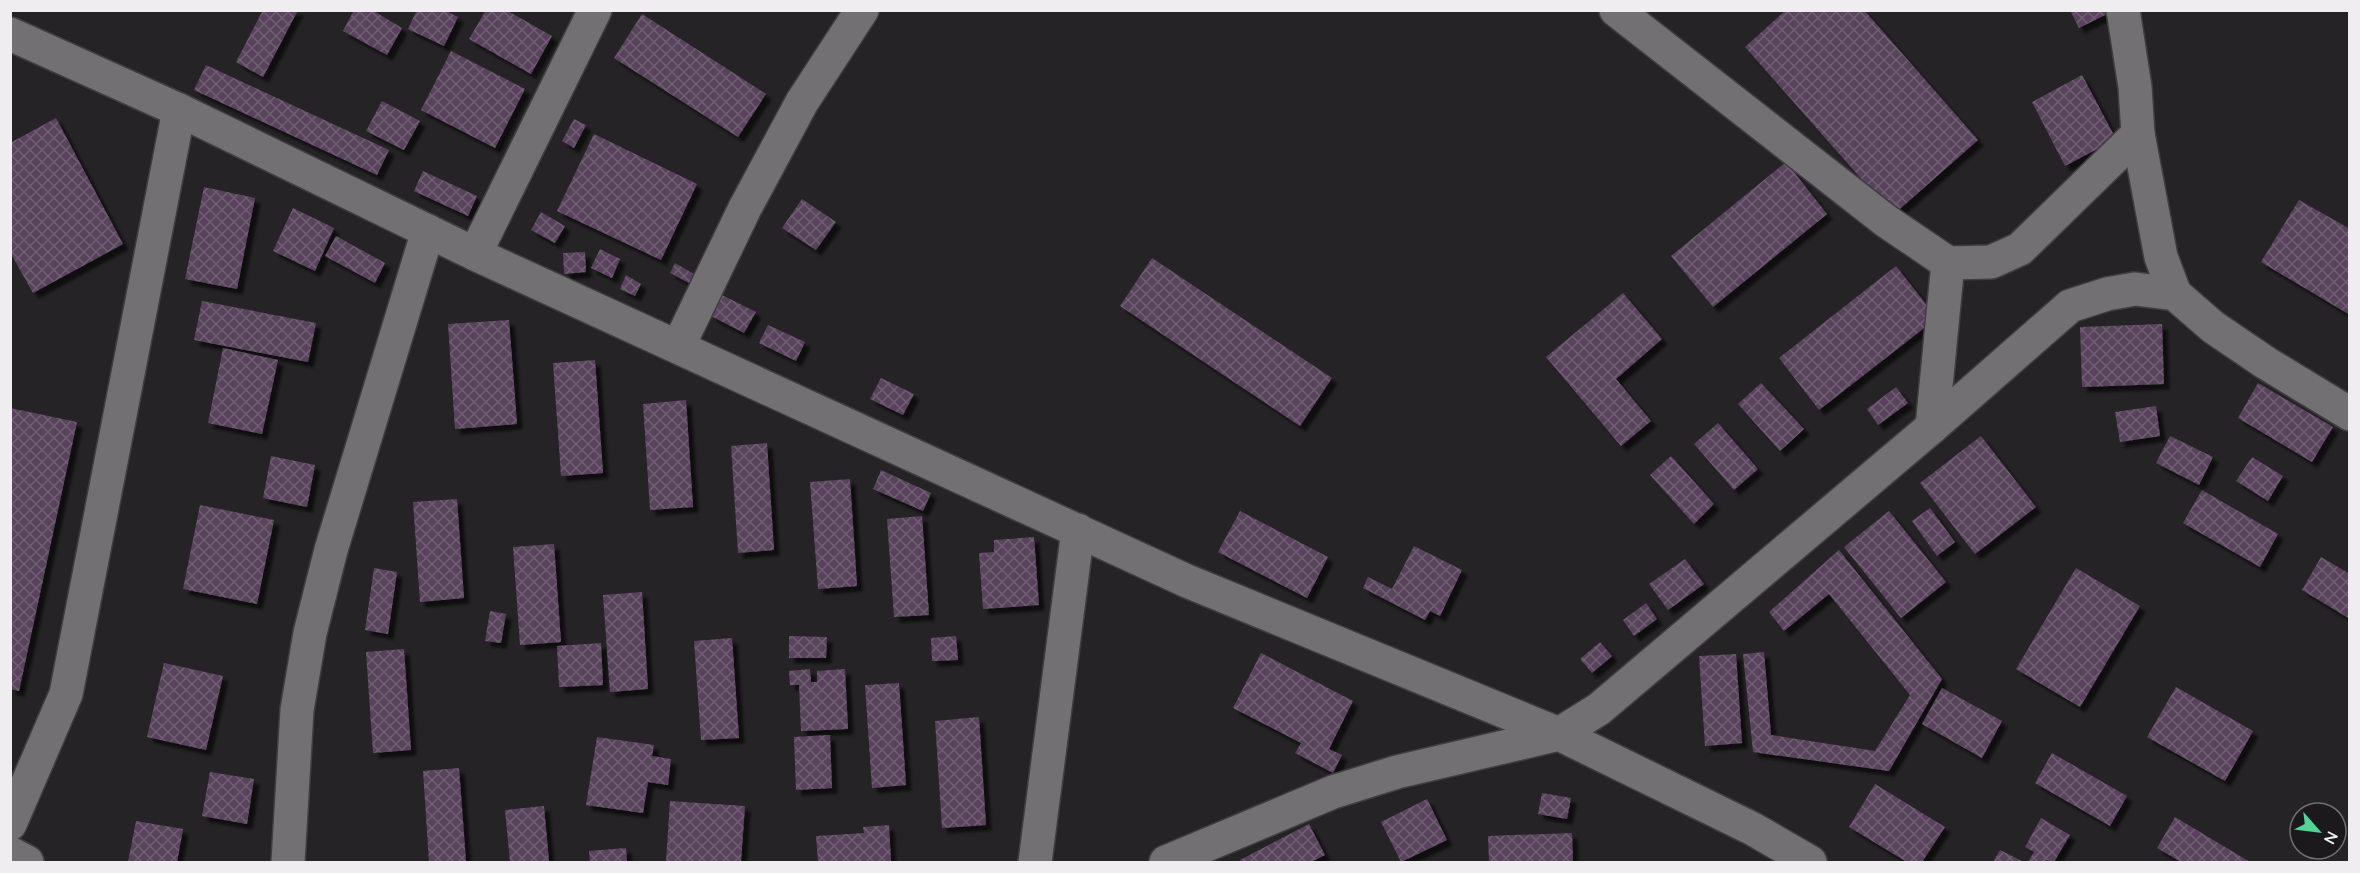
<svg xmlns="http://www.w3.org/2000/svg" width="2360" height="873" font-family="Quicksand,sans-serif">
<defs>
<pattern id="building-cross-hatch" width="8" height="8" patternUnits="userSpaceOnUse" patternTransform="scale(1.5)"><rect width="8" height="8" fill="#58435b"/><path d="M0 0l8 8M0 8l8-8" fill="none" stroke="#705e73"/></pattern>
<filter id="shadow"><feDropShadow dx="5.5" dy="5.5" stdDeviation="1.5" flood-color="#0009"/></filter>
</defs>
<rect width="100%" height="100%" fill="#252325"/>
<g fill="url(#building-cross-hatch)" filter="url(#shadow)">
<path d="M263 10H298L263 77 236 62Z"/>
<path d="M354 10H372L402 28 387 55 343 31Z"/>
<path d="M417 10H444L458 17 444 46 408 29Z"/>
<path d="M486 10H506L552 36 531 74 469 39Z"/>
<path d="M1786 10H1864L1978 140 1893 215 1745 47Z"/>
<path d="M2070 10H2115L2079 28Z"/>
<path d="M642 14 766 94 738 137 614 58Z"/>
<path d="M451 51 525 89 495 148 421 110Z"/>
<path d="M206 65 389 150 377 175 194 90Z"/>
<path d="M2082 75 2116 139 2065 166 2032 102Z"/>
<path d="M382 101 420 121 404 150 366 131Z"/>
<path d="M56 118 123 244 33 293 10 252V143Z"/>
<path d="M574 119 586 125 574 148 562 141Z"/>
<path d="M594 134 697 184 661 260 557 211Z"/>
<path d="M1786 162 1827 214 1713 307 1671 256Z"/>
<path d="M423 171 477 196 468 216 414 191Z"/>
<path d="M204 187 255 198 237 289 185 279Z"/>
<path d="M802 199 836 222 816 250 782 228Z"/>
<path d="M2299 200 2350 229V315L2261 262Z"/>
<path d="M293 208 334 228 315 271 273 251Z"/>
<path d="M541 212 565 226 555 243 531 230Z"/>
<path d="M336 236 385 263 375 283 325 256Z"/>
<path d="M600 249 620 259 612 278 591 268Z"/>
<path d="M585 252 586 272 564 274 563 253Z"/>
<path d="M1152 258 1332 378 1300 426 1120 306Z"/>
<path d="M675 263 694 274 689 283 670 273Z"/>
<path d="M1896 266 1937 318 1819 410 1779 358Z"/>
<path d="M626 275 641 284 635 296 620 289Z"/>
<path d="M1623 293 1662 339 1616 379 1651 421 1621 446 1546 357Z"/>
<path d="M722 295 756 312 744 333 711 316Z"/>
<path d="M202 301 316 323 308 362 194 340Z"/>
<path d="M509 320 517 424 455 429 448 324Z"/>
<path d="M2162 324 2164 384 2082 387 2080 327Z"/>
<path d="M768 325 805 342 796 361 759 343Z"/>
<path d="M223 348 278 360 262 434 208 423Z"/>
<path d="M595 360 603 473 561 476 553 363Z"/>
<path d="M881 378 914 394 903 415 870 399Z"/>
<path d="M1761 383 1804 429 1780 451 1738 404Z"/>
<path d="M2258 383 2333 427 2312 462 2238 418Z"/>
<path d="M1896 387 1908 403 1878 425 1867 409Z"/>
<path d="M686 400 693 507 650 510 643 404Z"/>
<path d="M2156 406 2160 436 2120 442 2115 412Z"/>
<path d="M10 408 77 422 19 691 10 689Z"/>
<path d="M1718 423 1758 469 1734 490 1694 444Z"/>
<path d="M1981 436 2036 507 1975 554 1920 483Z"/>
<path d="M2170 436 2213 457 2199 485 2156 463Z"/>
<path d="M767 443 774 550 738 553 731 446Z"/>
<path d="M271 456 315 465 307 507 263 498Z"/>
<path d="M1671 456 1714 504 1694 524 1650 475Z"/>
<path d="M2252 457 2283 476 2268 501 2236 481Z"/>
<path d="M881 470 931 493 923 511 873 489Z"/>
<path d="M850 479 857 586 818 589 810 482Z"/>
<path d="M2202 490 2278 534 2260 567 2183 523Z"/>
<path d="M457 499 464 598 420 602 413 502Z"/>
<path d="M200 505 274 520 257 604 183 589Z"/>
<path d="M1930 508 1955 542 1937 556 1912 521Z"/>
<path d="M1240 511 1328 557 1307 598 1218 552Z"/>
<path d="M1889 511 1946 582 1901 618 1844 547Z"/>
<path d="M922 516 929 615 894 617 887 519Z"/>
<path d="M1034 537 1039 605 983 609 979 553 994 552V540Z"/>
<path d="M554 544 561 642 520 645 513 547Z"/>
<path d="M1414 546 1462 570 1440 616 1430 611 1425 620 1363 588 1368 577 1392 589Z"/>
<path d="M1839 550 1942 679 1889 771 1753 752 1743 654 1764 652 1771 735 1875 751 1910 695 1829 594 1784 631 1769 612Z"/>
<path d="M2321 557 2350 574V619L2302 590Z"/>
<path d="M1685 559 1704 584 1668 610 1649 584Z"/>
<path d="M374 568 397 572 388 634 365 630Z"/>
<path d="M2076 568 2140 606 2080 707 2016 669Z"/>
<path d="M642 592 648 689 610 692 603 595Z"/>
<path d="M1646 603 1657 619 1634 636 1623 620Z"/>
<path d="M490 611 506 614 501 643 485 641Z"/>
<path d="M789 636 827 637 826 658H789Z"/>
<path d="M956 636 958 660 932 661 931 638Z"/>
<path d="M732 638 739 738 701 740 694 641Z"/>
<path d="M1600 642 1612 656 1592 673 1580 659Z"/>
<path d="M601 643 603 685 559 687 557 646Z"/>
<path d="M404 649 411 750 373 753 366 652Z"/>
<path d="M1261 653 1353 701 1329 749 1342 755 1333 773 1295 753 1301 743 1233 708Z"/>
<path d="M1736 654 1742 743 1705 746 1699 656Z"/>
<path d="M164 663 223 676 206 750 147 737Z"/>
<path d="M810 669 811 682H817V671L845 669 848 729 801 731 799 685H790L789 671Z"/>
<path d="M899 683 906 785 872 788 865 685Z"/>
<path d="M2176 687 2253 731 2225 781 2147 737Z"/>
<path d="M1942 688 2002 721 1982 758 1922 724Z"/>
<path d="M979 717 986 825 942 828 935 721Z"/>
<path d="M830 735 832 788 796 790 794 737Z"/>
<path d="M597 737 654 745 652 756 671 759 668 785 648 782 643 813 586 805Z"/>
<path d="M2052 753 2127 796 2110 826 2035 783Z"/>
<path d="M459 768 466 862H429L423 771Z"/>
<path d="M210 772 254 779 247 824 202 816Z"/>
<path d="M1875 784 1945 827 1922 862H1907L1849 827Z"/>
<path d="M1542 793 1571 798 1567 819 1538 814Z"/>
<path d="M1427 799 1447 840 1401 862 1381 822Z"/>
<path d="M670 801 745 806 741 862H666Z"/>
<path d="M544 806 549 862H510L505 810Z"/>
<path d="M2175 817 2250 862H2181L2157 848Z"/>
<path d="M2041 818 2070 835 2054 862 2047 860 2045 862H2028L2034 852 2025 847Z"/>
<path d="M136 821 183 829 177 862H128Z"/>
<path d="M1309 824 1325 855 1311 862H1242L1240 860Z"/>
<path d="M889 825 891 862H818L816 836 864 833 863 827Z"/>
<path d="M1572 833 1573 862H1489L1488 836Z"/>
<path d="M626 848 627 862H590L589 851Z"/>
<path d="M2000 850 2024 862H1993Z"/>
</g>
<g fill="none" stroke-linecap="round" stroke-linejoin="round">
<g stroke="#403e40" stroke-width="36">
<g id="minor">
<path d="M1616 10 1886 221 1948 263"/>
<path d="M10 34 179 110 475 254 1187 581 1559 734 1753 829 1810 862"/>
<path d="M2138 134 2161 257 2175 294"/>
<path d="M475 254 595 10"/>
<path d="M678 347 745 208 802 102 862 10"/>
<path d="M1932 427 1948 263 1991 262 2020 249 2138 134 2135 87 2123 10"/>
<path d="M10 824 66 694 179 110"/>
<path d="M10 853 27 862"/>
<path d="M288 862 297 710 310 633 331 550 428 231"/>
<path d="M1035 862 1078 530"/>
<path d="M1166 862 1333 792 1397 772 1559 734 1599 709 1932 427 2070 306 2107 294 2135 289 2175 294 2213 327 2266 363 2350 414"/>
</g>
</g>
<use href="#minor" stroke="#727073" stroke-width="33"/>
</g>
<rect width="2360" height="873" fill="none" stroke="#efedef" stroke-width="24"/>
<g transform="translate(2318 831) rotate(118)"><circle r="28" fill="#1c191c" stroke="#706e70" stroke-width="1.5"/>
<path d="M0-4.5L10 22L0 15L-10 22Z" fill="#54d395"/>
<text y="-9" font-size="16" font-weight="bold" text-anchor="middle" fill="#efedef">N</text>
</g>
</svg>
